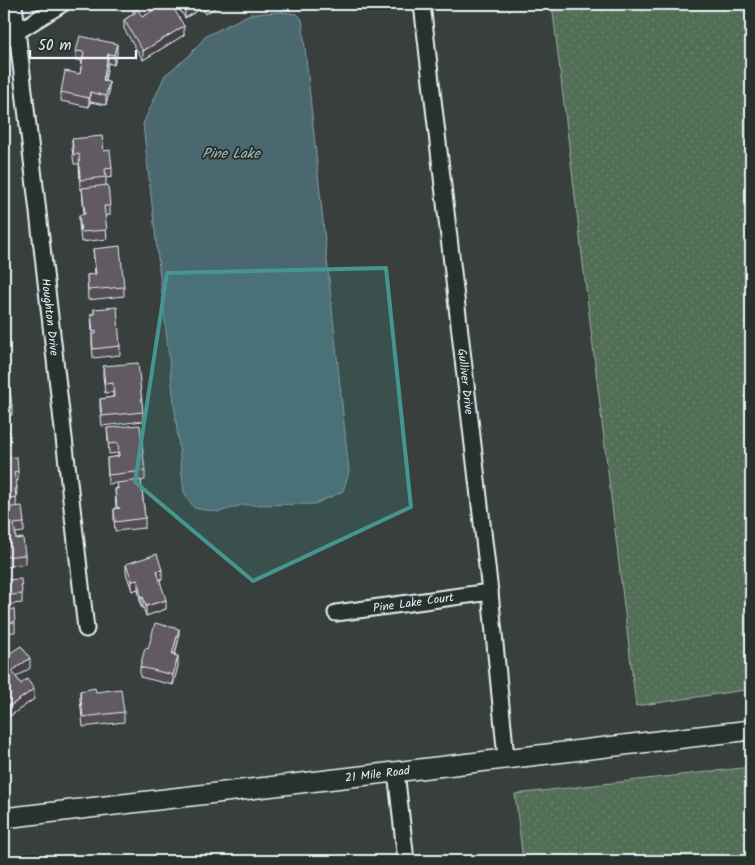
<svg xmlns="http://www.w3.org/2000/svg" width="755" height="865" font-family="Kalam,sans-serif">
<defs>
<pattern id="grass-dots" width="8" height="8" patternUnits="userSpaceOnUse" patternTransform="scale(1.25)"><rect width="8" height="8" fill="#526e56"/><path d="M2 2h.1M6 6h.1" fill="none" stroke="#6b836f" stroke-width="1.8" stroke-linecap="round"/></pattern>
</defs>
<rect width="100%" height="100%" fill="#383f3d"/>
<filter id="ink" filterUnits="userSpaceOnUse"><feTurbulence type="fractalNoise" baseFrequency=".02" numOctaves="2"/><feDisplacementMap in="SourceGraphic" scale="10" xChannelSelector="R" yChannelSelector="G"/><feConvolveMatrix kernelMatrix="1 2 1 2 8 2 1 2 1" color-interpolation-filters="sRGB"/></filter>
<g filter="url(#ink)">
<g fill="url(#grass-dots)" stroke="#9db0a7">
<path d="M552 4H751V689L636 706Z"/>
<path d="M751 767V861H523L515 794Z"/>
</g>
<path fill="#4b6771" stroke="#8a9ea7" d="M282 12 297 14 302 19 349 472 343 491 315 504 242 505 219 512 194 508 184 492 143 124 165 75 188 57 206 36 250 14Z"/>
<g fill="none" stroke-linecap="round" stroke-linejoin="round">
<g stroke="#e8f1f8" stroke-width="19">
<g id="minor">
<path id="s1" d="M14 4 86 629"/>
<path id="s2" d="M422 4 490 592 506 758"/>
<path d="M4 40 62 4"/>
<path id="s3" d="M336 613 490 592"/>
<path d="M396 771 406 861"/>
</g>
</g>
<g stroke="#e8f1f8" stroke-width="22">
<g id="tertiary">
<path id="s4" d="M4 818 751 730"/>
</g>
</g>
<use href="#minor" stroke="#26332d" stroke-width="15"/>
<use href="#tertiary" stroke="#26332d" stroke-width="19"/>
</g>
<g fill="#544d54" stroke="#e8f1f8">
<path d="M150 4H171L184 35 143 60 124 29V20L133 14V8L142 17 152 12 150 8Z"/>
<path d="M176 4H221L205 14 202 8 185 18Z"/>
<path d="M76 51 117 53 114 65 108 63 105 81 109 92 106 105 90 102 89 107 61 101V92L80 74 82 61 76 60Z"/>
<path d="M72 139 104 151 112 168V177L106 178V185L110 206V215L105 216 107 239 81 242 79 224V215L84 214 82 189H80L79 164H74L72 149Z"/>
<path d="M93 249 124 287V296L88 300 87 275 95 274Z"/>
<path d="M94 309 120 346V355L93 358 92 344V334L91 314H94Z"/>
<path d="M4 339 6 368H4Z"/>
<path d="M103 366 143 412V421L102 426 100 408V399L113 397V392L105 393 103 376Z"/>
<path d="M4 390 12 406V415L4 416Z"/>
<path d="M4 420 10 435V444L4 445Z"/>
<path d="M107 428 145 471V480L141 481 145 518V528L115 531 114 519V509H116L115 489H117V483L108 484 107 458 118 457V453L109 454Z"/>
<path d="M4 458 18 471V481H16L17 488 16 506 24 523V532L15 533 16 539 25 555V564L4 567Z"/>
<path d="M126 564 162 579 159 580 166 609 146 616 143 607H141L138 589 132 591 126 573Z"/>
<path d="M4 580 22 594V603L4 605 5 610 15 622V632L4 633Z"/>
<path d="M179 638 175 655 178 666 173 685 140 677V667L148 649Z"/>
<path d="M4 657 30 668 16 677 21 684 34 699 10 716 4 707Z"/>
<path d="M80 691 96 692 124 712V722L83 727 80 700Z"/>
</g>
<g fill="#453f45" stroke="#e8f1f8">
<path d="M194 4H202V8L185 18V9Z"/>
<path d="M205 4H221L205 14Z"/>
<path d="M184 26V35L143 60V51Z"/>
<path d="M117 44V53L114 65V55Z"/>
<path d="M108 54V63L103 90V81Z"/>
<path d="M109 82V92L106 105V96Z"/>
<path d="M90 92V102L89 107V98Z"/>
<path d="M162 570V579L157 581V571Z"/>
<path d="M138 580V589L132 591V581Z"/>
<path d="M143 597V607H141V598Z"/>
<path d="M166 600V609L146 616V606Z"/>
<path d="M179 629V638L172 664V655Z"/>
<path d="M178 656V666L173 685V675Z"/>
<path d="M30 658V668L12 680V671Z"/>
<path d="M34 689V699L10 716V706Z"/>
</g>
<g fill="#625a62" stroke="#e8f1f8">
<path d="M153 4H171L184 26 143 51 124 20 136 12 133 8 136 6 142 17 156 9Z"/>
<path d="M182 4H194L185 9Z"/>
<path d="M80 36 117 44 114 55 108 54 103 81 109 82 106 96 90 92 89 98 61 92 65 71 80 74 84 52 76 51Z"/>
<path d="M102 136 104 151 110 150 112 168 105 169 106 177 80 180 79 154 74 155 72 139Z"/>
<path d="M108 185 110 206H104L107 230 81 232 79 215 85 214 82 188Z"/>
<path d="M120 246 124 287 88 290 87 275 96 274 93 249Z"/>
<path d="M117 307 120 346 93 349 92 334H96V331L93 332 91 314H94V309Z"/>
<path d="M4 339 6 358 4 359Z"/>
<path d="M138 363 143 412 102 416 100 399 114 397 113 383 105 384 103 366Z"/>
<path d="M4 390H10L12 406 4 407Z"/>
<path d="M8 419 10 435H4V420Z"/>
<path d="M140 425 145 471 108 475 107 458 119 456 118 443 109 444 107 428Z"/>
<path d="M17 457 18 471 14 472 17 488 15 489 16 497 4 499V458Z"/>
<path d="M141 480 145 518 115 522 114 509 120 508 117 507 115 489H118L117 483Z"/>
<path d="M22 506 24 523 14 524 16 539 23 538 25 555 4 557V508Z"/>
<path d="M157 554 162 570 157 571 166 600 146 606 143 597 141 598 138 580 132 581 126 564Z"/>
<path d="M21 579 22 594 4 596V580Z"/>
<path d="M4 602 5 610 14 609 15 622 4 623Z"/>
<path d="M155 623 179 629 172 655 178 656 173 675 140 667 145 648 148 649Z"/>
<path d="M21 646 30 658 12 671 21 684 27 679 34 689 10 706 4 697V657Z"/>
<path d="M95 688 96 692 121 689 124 712 83 717 80 691Z"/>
</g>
</g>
<path fill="#459590" fill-opacity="0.2" stroke="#459590" stroke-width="4" stroke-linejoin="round" d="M386 268 411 507 253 581 135 482 167 273Z"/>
<g text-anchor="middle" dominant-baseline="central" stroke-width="4" stroke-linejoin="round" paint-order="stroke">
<g font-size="12" fill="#e8f1f8" stroke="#26332d">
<text stroke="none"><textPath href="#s1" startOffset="315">Houghton Drive</textPath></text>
<text stroke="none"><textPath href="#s2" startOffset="380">Gulliver Drive</textPath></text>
<text stroke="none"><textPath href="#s3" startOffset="78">Pine Lake Court</textPath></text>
<text stroke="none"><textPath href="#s4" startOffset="376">21 Mile Road</textPath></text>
</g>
<g font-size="14" font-style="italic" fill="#a9bac2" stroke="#26332d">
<text x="231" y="154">Pine Lake</text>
</g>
</g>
<rect width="755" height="865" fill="none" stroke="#26332d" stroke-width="20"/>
<rect x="10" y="10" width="735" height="845" fill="none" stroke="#e8f1f8" stroke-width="2" filter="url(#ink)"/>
<path d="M30 50v8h106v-8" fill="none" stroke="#e8f1f8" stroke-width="2.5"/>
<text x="38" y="50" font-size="15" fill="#e8f1f8" stroke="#26332d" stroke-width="4" paint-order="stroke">50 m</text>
</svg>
